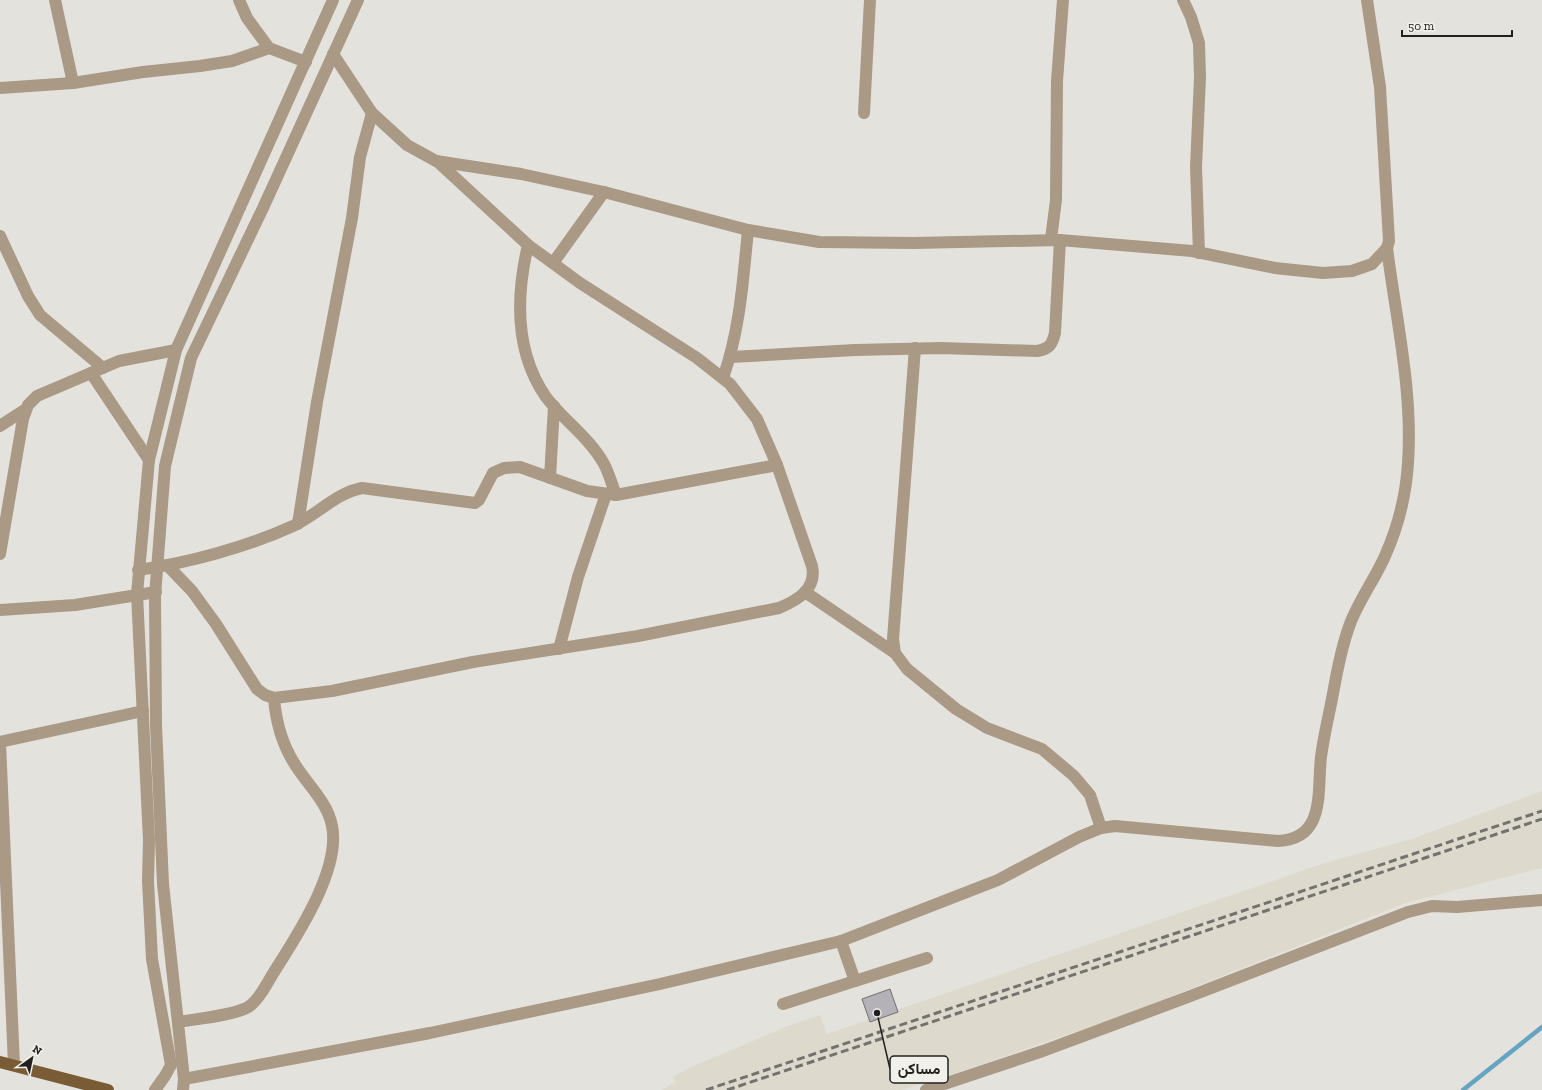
<svg xmlns="http://www.w3.org/2000/svg" width="1542" height="1090" font-family="'Zilla Slab',Vazirmatn,serif">
<rect width="100%" height="100%" fill="#e4e2dd"/>
<path fill="#ddd9cc" d="M1542 791V868L1405 903 1132 1012 971 1068 902 1090H662L676 1082 673 1077 689 1068 788 1026 820 1015 827 1034 1325 863 1412 839Z"/>
<g fill="none" stroke-linecap="round" stroke-linejoin="round">
<path stroke="#66a5c2" stroke-width="4.5" d="M1463 1090 1542 1027"/>
</g>
<path fill="#b4b2b7" stroke="#716f74" d="M890 989 898 1012 870 1022 862 999Z"/>
<g fill="none" stroke-linecap="round" stroke-linejoin="round">
<g stroke="#a99985" stroke-width="12">
<path d="M55 0 73 83"/>
<path d="M239 0 247 18 269 48 306 62"/>
<path d="M1183 0 1191 17 1199 43 1200 77 1196 167 1199 253"/>
<path d="M333 54 372 113 407 145 436 161 521 174 604 192 748 230 819 242 914 243 1060 240 1192 251 1275 268 1323 273 1352 271 1372 264 1387 248 1389 241 1380 87 1367 0"/>
<path d="M0 88 73 83 143 72 200 66 232 61 269 48"/>
<path d="M864 113 870 0"/>
<path d="M0 236 28 296 40 315 103 368"/>
<path d="M1051 239 1056 200 1057 81 1063 0"/>
<path d="M528 245C516 296 514 351 546 397 563 420 590 438 604 464 609 473 612 485 616 495"/>
<path d="M553 263 604 192"/>
<path d="M915 348 893 639 895 653 907 669 956 709 987 728 1042 749 1074 776 1090 795 1101 828"/>
<path d="M731 357 855 350 941 348 1037 351C1049 349 1052 345 1055 333L1060 240"/>
<path d="M91 373 149 460"/>
<path d="M723 378C740 330 743 280 748 230"/>
<path d="M0 426 26 409"/>
<path d="M550 478 554 406"/>
<path d="M298 524 317 402 352 218 360 157 372 113"/>
<path d="M0 554 23 419 28 405 37 396 119 361 176 350"/>
<path d="M167 565 192 591 216 624 257 689 265 695 274 698 332 691 473 662 638 636 779 608C798 600 817 589 812 566L777 465 757 419 730 384 697 358 580 283 528 245 437 161"/>
<path d="M138 570C188 563 247 547 293 526 317 515 336 493 362 488L475 503 479 500 493 473 504 468 520 467 587 491 616 495 777 465"/>
<path d="M805 592 895 653"/>
<path d="M0 610 75 605 156 592"/>
<path d="M559 649 578 577 606 494"/>
<path d="M0 742 143 711"/>
<path d="M0 743 14 1065"/>
<path d="M841 941 855 981"/>
<path d="M783 1004 927 958"/>
<path d="M178 1022C195 1019 240 1015 251 1005 261 997 267 983 274 972 296 937 341 870 332 826 328 803 308 785 296 766 282 745 276 723 274 698"/>
<path d="M184 1079 430 1033 660 984 841 941 998 880 1079 837 1101 828 1115 826 1278 841C1326 839 1317 792 1321 757 1324 734 1330 711 1334 688 1338 666 1342 645 1350 624 1359 600 1375 579 1385 556 1398 527 1406 495 1408 463 1413 391 1396 319 1387 248"/>
<path d="M155 1090 165 1076 171 1065 152 959 148 881 149 840 137 594 149 460 176 350 333 0"/>
<path d="M183 1090 184 1079 163 884 156 725 155 596 165 466 191 358 263 208 358 0"/>
<path d="M926 1090 1043 1051 1188 997 1408 912 1432 906 1457 907 1542 900"/>
</g>
<path stroke="#795c36" stroke-width="12" d="M0 1062 108 1090"/>
<g stroke="#74726f" stroke-width="3" stroke-dasharray="8 4" stroke-linecap="butt">
<path d="M706 1090 1542 811"/>
<path d="M727 1090 1542 819"/>
</g>
</g>
<path fill="none" stroke="#21201e" stroke-width="1.5" d="M877 1013L890 1069"/>
<circle fill="#21201e" stroke="#f1f0ea" stroke-width="1.5" cx="877" cy="1013" r="4"/>
<rect fill="#f1f0ea" stroke="#21201e" stroke-width="1.5" x="890" y="1056" width="58" height="27" rx="4"/>
<g font-size="15" text-anchor="middle" font-weight="bold" fill="#21201e">
<text x="919" y="1074">مساكن</text>
</g>
<g transform="translate(32 1058) rotate(33)" stroke="#f1f0ea" stroke-width="3" paint-order="stroke">
<path d="M0-3L7 15L0 10L-7 15Z" fill="#21201e"/>
<text y="-6" font-size="11" font-weight="bold" text-anchor="middle" fill="#21201e">N</text>
</g>
<path d="M1402 30v6h110v-6" fill="none" stroke="#21201e" stroke-width="2"/>
<text x="1408" y="30" font-size="12" fill="#21201e" stroke="#f1f0ea" stroke-width="3" paint-order="stroke">50 m</text>
</svg>
